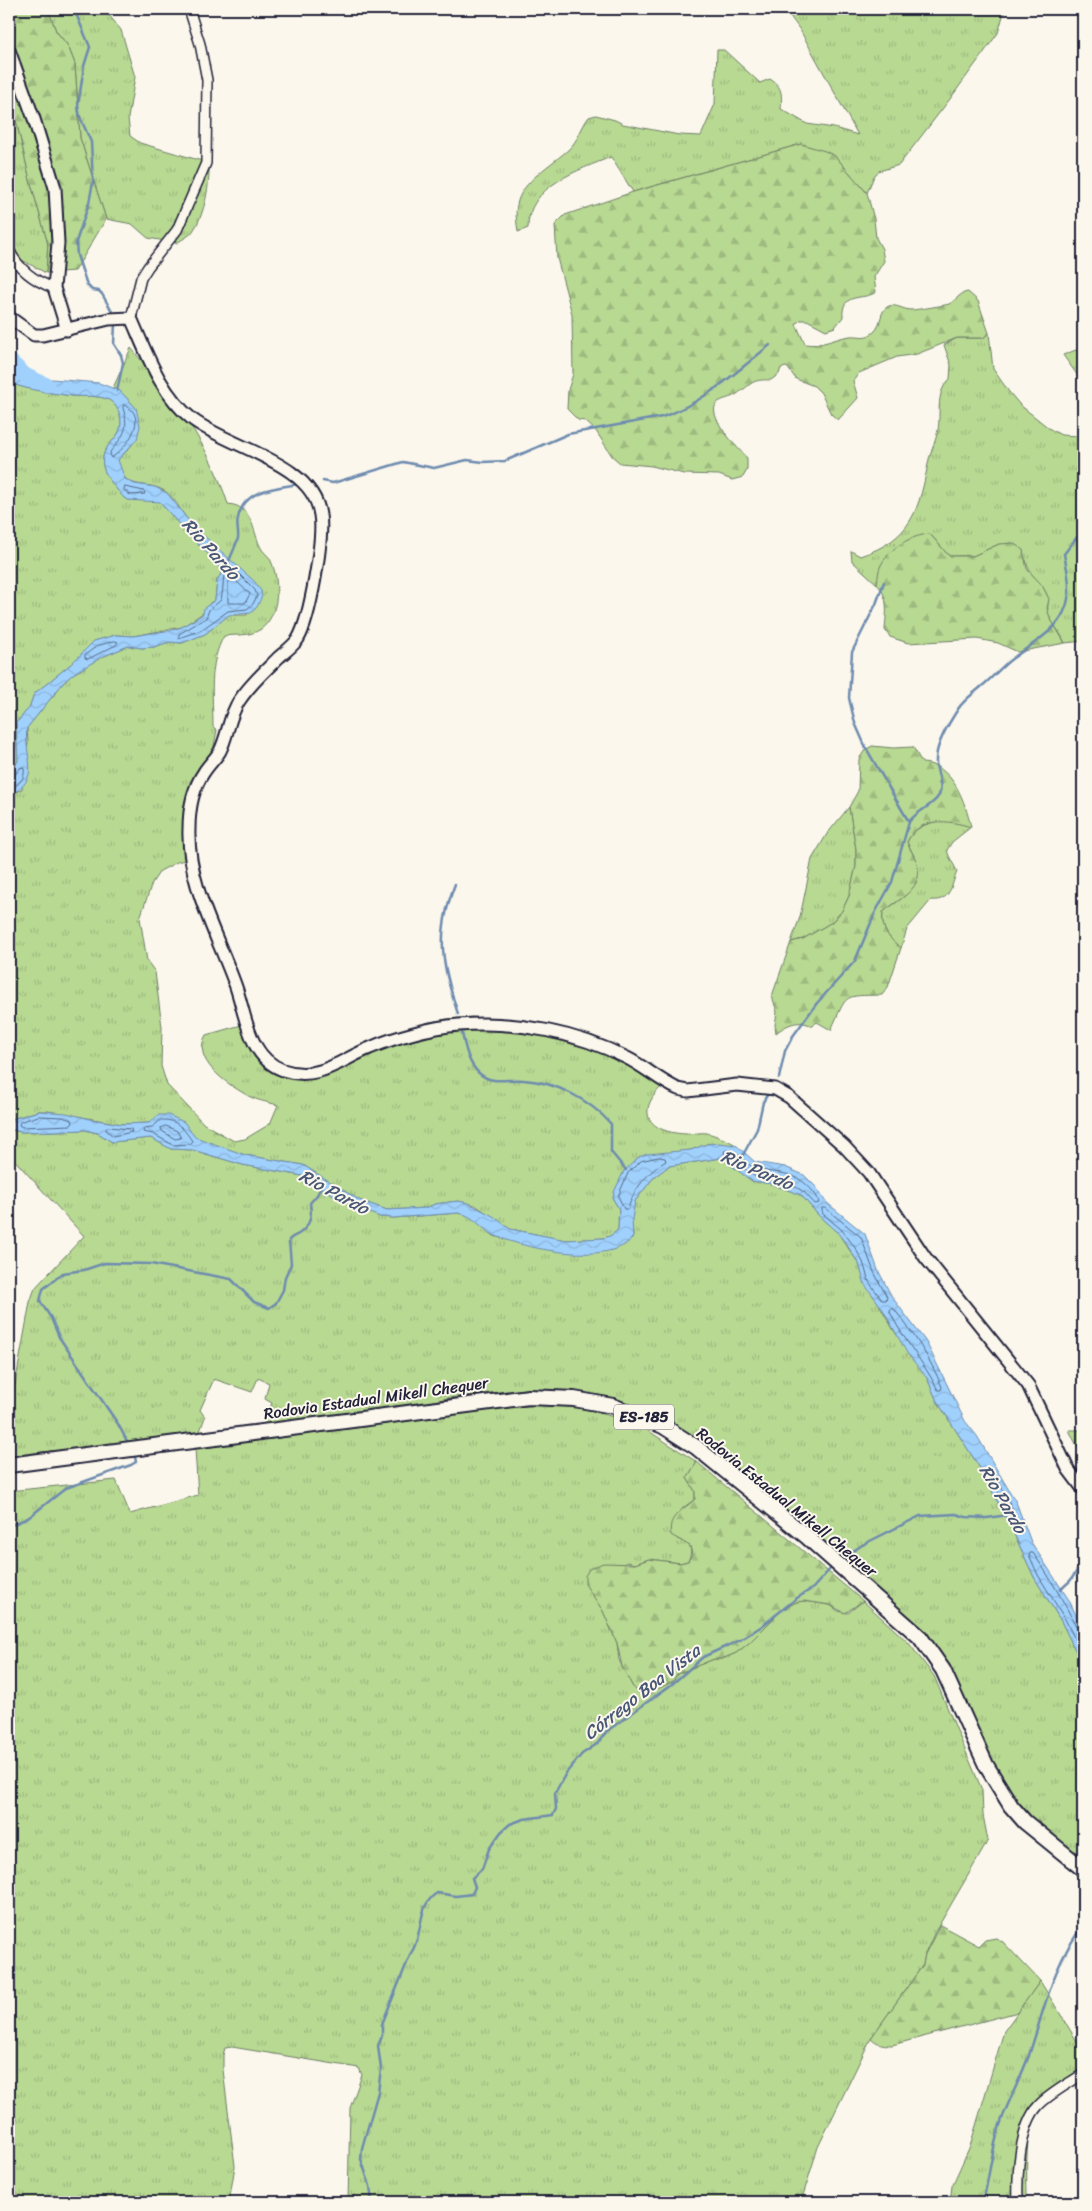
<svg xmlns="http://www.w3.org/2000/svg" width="1092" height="2211" font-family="Sriracha,sans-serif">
<defs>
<pattern id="grass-tufts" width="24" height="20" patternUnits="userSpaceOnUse" patternTransform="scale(1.25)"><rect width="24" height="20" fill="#b8d992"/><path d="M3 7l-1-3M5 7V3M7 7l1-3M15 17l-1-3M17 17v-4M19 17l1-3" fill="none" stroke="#9eba7f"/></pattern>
<pattern id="forest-firs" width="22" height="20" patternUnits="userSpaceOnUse" patternTransform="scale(1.25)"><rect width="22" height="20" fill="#b8d992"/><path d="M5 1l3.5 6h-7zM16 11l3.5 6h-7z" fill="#9eba7f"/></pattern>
<pattern id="water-waves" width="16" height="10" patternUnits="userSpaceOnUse" patternTransform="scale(1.25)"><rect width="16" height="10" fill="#a0d1fd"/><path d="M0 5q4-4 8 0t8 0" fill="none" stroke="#8ab3da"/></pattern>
</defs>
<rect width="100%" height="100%" fill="#fbf7ec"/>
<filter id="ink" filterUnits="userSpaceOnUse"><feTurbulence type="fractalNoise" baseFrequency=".02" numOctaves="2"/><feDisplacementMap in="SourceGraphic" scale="10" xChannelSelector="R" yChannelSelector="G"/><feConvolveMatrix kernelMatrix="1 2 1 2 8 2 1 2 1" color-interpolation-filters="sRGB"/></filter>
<g filter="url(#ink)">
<g fill="url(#grass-tufts)" stroke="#6d7e66">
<path d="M48 9H104L121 30 135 77 128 118 130 136 140 143 209 163C210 184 205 214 193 231 190 236 182 239 177 243L148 238 132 224 106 219 80 138 75 64 68 46 56 31Z"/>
<path d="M785 9H1005L998 33 950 99 899 165 879 171 874 176 867 193 835 156 801 144 633 192 611 157C579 170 527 186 528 228L518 232C517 224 515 214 517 205 521 181 553 164 569 149 579 139 581 127 589 117L596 115 615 120 623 124 679 135 701 136 715 104 717 50H724L760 83 770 79C783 87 782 95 781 109L807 124 834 128 858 135 800 30Z"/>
<path d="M9 90 30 180 48 244 46 273 20 259 9 238Z"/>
<path d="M989 333 993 369 1009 392 1020 405 1050 429 1061 435 1078 436 1083 429V641L1065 643C1061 633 1053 625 1049 616 1046 608 1050 601 1046 593 1040 581 1028 575 1026 560L999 544 973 556H949L930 534 881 565 877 584 852 561 851 551 860 556C913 539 919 509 929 459 932 449 936 440 938 430 941 412 935 392 950 379L951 365 944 345 957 338H983Z"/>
<path d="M131 348C174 399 207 440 228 504 252 506 252 528 260 546 262 552 269 555 271 561 280 581 280 615 261 629 249 637 238 634 224 636 208 664 213 696 213 727L217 730 213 751 198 774 192 858 177 862 160 871 152 883 140 918 147 961 155 972 162 1027 161 1066 167 1085 204 1124 234 1141 245 1139 270 1124 278 1105C267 1102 254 1100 245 1094 226 1083 191 1060 206 1035L245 1024 257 1045 274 1060 291 1068 313 1070 370 1042 429 1022 447 1019 472 1017 557 1026 587 1036 663 1085C633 1114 651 1133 687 1134 693 1134 701 1132 707 1133 715 1135 728 1140 736 1145L707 1144 691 1150 666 1153 624 1171 613 1199 619 1209 618 1230 610 1236 604 1238 565 1240 510 1229 475 1205 458 1201 435 1204 426 1208 387 1210 359 1200 303 1165 245 1155 207 1142 195 1137 159 1115 150 1123 121 1124 48 1111H38L9 1120V796L22 789 28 742 27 728 63 683 73 674 102 657 128 646 142 648 154 647 169 642 182 643 205 634 229 615H247L255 582C235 565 211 544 192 525 183 516 177 500 166 492 146 478 123 495 118 460L132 445 136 408 120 391 113 388Z"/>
<path d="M1076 350H1083V383L1063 355Z"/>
<path d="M9 382C21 389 57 394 73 396 84 397 96 395 107 399 119 404 124 421 119 432 116 439 108 444 105 451 96 469 114 485 124 498L128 500 160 501 177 522 218 564 221 574 217 581 215 600 210 603 203 613 182 627 133 636 116 635 94 641 71 664 34 694 29 708 16 723 18 761 9 775Z"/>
<path d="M849 807 856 849V866L849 896 842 911 832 922 803 939 791 942 800 917 812 859 827 834Z"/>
<path d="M940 821H954L971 827 952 842 947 850C949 859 954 863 957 872 951 885 951 902 931 900L907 929 901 948C888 938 881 929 883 912 903 897 927 886 914 856 912 851 909 847 907 842 914 828 926 823 940 821Z"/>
<path d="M11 1130 21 1132 85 1130 98 1133 112 1142 151 1138 171 1149 193 1150 243 1165 303 1176 350 1205 380 1217 394 1218 458 1213 469 1215 494 1236 507 1240 550 1249 633 1237 631 1219 635 1201 654 1177 669 1166 721 1158 752 1181 772 1184 801 1195 820 1217 838 1233 859 1264 862 1274 893 1329 927 1378 937 1401 980 1468 1010 1525 1034 1577 1061 1621 1083 1666V1864L1011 1805 945 1669 752 1489 607 1398 570 1391 524 1389 448 1398 366 1415 262 1427 272 1403 265 1399 269 1383 258 1378 252 1392 214 1379 200 1410 205 1417 199 1434 9 1456V1418L30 1302 35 1288 84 1236 9 1154V1133Z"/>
<path d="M559 1404 594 1411 639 1425 697 1462 687 1478 695 1491V1499L683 1508 677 1539C690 1542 694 1549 688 1561L680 1563 649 1559 635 1564 627 1562 586 1584 603 1611 617 1643 619 1660 633 1687 646 1695 673 1681 677 1674 714 1659H722L736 1653 749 1643 782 1610 796 1602 804 1601 830 1605 838 1611 848 1613 863 1601 908 1642 934 1676 982 1790 983 1815 988 1841 935 1932 925 1954 923 1965 871 2038 818 2147 801 2202H348L350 2108 362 2075 359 2068 232 2047 225 2048 223 2055V2070L235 2166 229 2202H9V1491L116 1480 130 1514 198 1495 195 1449 514 1407Z"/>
<path d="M1069 1430H1083V1450L1076 1444Z"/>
<path d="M1040 1981 1083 2051V2070C1075 2074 1067 2078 1059 2083 1021 2111 1027 2161 1027 2202H950L952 2186 970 2146 1004 2031Z"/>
</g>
<g fill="url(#forest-firs)" stroke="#6d7e66">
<path d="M9 9H48L56 31 68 46 75 64 80 138 106 219 75 271 46 273 48 244 30 180 9 90Z"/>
<path d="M801 144 825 151 835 156 867 193 874 219 876 238 882 249 884 261 874 277 876 292C864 301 841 291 843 317L835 327 826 330 807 320H800L796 324 805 344C821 347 835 338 850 336 860 335 866 340 875 331 882 324 879 310 889 306 896 304 904 310 911 310 915 310 947 305 949 304 957 300 959 293 968 292L978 301 989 333 983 338H957L917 354 897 357 859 373 853 381 858 398 838 420 831 414 821 393 814 386 796 379 787 367 781 368 779 374 771 380C751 379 752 384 737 394 732 398 721 399 717 403 705 416 739 449 747 458V470L743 477 732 480 719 475 684 474 652 466 620 463 612 456 596 431 585 421 578 420 567 409 568 390 573 374 572 314 557 258 555 225 565 215 633 192Z"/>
<path d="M930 534 949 556H973L999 544 1013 543 1023 550 1027 569 1042 585 1049 599 1047 608 1050 618 1065 643 1018 652 998 643 977 639 908 643 890 637 885 630C886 613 890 599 877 584 878 578 878 570 881 565 890 547 912 535 930 534Z"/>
<path d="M872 746 893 748 913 747 922 763C953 764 965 802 971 827 949 820 919 816 907 842 910 851 917 858 918 868 922 890 897 900 883 912 881 929 888 938 901 948L888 987 882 995C841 996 848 993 831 1030L817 1022 812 1026C799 1019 787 1024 776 1033L775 1025 777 1012 772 996 791 942 803 939 832 922 842 911 849 896 856 866V849L849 807 858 791 859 759 865 750Z"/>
<path d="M697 1462 863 1601 845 1613 830 1605 804 1601 796 1602 782 1610 749 1643 736 1653 722 1659H714L677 1674 673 1681 646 1695 639 1693 633 1687 622 1667 617 1643 603 1611 585 1584V1576L589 1569 603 1563 635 1564 649 1559 680 1563 688 1561 692 1554 690 1546 671 1535C667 1515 683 1511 695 1499V1491L687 1478Z"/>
<path d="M940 1925 979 1946 985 1940 996 1938 1003 1942 1040 1981 1018 2012 892 2045C883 2045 877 2044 871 2038L923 1965 925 1954Z"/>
</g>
<g fill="url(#water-waves)" stroke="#6e8baf">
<path d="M9 367 18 374 28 377 99 383 120 391 136 408 140 426 137 439 118 460 125 479 135 484 155 487 167 493 192 525 255 582 261 591 262 596 257 607 251 613 229 615 205 634 182 643 169 642 154 647 142 648 128 646 102 657 73 674 63 683 27 728C23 758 44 777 9 796V775L18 761 16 723 29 708 34 694 71 664 94 641 116 635 133 636 172 630 182 627 203 614 204 608 215 600 217 581 221 574 218 564 177 522 160 502 128 500 124 498C114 485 96 469 105 451 108 444 116 439 119 432 124 421 119 404 107 399 96 395 85 397 73 396 57 394 21 389 9 382Z"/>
<path d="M39 1111 66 1113 90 1119 122 1124 149 1123 159 1115H168L184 1122 195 1137 245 1155 303 1165 359 1200 387 1210 426 1208 435 1204 458 1201 468 1203 493 1216 510 1229 566 1240 604 1238 610 1236 618 1230 619 1209 613 1199 614 1192 624 1171 639 1157 647 1154 691 1150 707 1144 719 1143 736 1145 755 1162 785 1167 804 1175 816 1187 826 1202 865 1234 878 1270 892 1297 926 1342 965 1421 977 1436 1016 1502 1031 1542 1069 1600 1083 1630V1666L1061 1621 1034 1577 1010 1525 980 1468 937 1401 927 1378 907 1353 882 1308 865 1285 859 1264 847 1245 838 1233 820 1217 801 1195 772 1184 752 1181 721 1158 669 1166 654 1177 635 1201 632 1219 633 1237C612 1267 526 1249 496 1236 481 1230 475 1215 458 1213L393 1218 380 1217 350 1205 303 1176 243 1165 193 1150 171 1149 151 1138 112 1142 98 1133 85 1130 21 1132 9 1129V1120Z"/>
</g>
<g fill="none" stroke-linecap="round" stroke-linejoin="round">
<g stroke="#546889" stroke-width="1">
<path d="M124 405C151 416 126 449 111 458L110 452C123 436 130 430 123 408Z"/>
<path d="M125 487 144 491 145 494 130 495 124 490Z"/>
<path d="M225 563H228L255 590 257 596 253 604 247 609 228 611 201 630 179 638V634L206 618 209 610 221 600C224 588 223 574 225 563Z"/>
<path d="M231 579H234L250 594 245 603H228V584Z"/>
<path d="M115 641 118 642 116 645 88 659 85 658V655L97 646Z"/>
<path d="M9 777 14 776 21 767 24 768C26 779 18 785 9 790"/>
<path d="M39 1116 62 1117 72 1120 73 1123 71 1125 22 1127 19 1125 20 1122Z"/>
<path d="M161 1120C177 1119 184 1129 192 1141L191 1144 173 1145 153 1134 143 1132 144 1128 152 1127Z"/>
<path d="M166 1126 177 1131 181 1138 175 1139 162 1131 161 1128Z"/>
<path d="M108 1127 131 1129 132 1132 113 1136 106 1130Z"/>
<path d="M727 1150C741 1152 742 1162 753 1167 774 1176 789 1168 808 1186 813 1191 818 1197 819 1203L815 1204 804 1192 796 1187 754 1176 725 1154 724 1152Z"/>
<path d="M659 1157 665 1158 666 1161C649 1171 633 1189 628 1209H624L619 1198V1194L628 1173 641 1161Z"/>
<path d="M822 1208H825L861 1237 874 1272 887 1297 886 1300H882L869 1282 863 1262 854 1246 842 1230 823 1214Z"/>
<path d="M891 1309H894C914 1334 930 1358 942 1387L941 1390H938C924 1362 903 1340 890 1312Z"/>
<path d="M995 1480H998L1013 1510 1012 1512 1008 1511 994 1483Z"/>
<path d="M1083 1631 1077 1628C1064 1602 1050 1577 1033 1553H1030L1029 1555 1038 1575 1065 1619 1083 1656"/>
</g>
<g stroke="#6e8baf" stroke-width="2.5">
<path d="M74 9 90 47 84 66 78 106 80 117 91 142 93 182 89 203 76 242 77 255 87 285 92 290 99 291 102 294 114 315"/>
<path d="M115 323 114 344 121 355 123 363 117 391"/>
<path d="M323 481 333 483 403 462 434 468 467 460 483 462 505 461 568 434 662 417C704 403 736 372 770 345"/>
<path d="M229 561C232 553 236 546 238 538 239 532 236 525 238 518 244 489 274 488 299 484"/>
<path d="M884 582 876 604 852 652 849 698 855 723 866 748 909 822"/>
<path d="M455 884C435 935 442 964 458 1014"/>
<path d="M461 1029C465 1045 467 1063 480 1074 493 1085 509 1078 524 1080 556 1082 590 1100 611 1124V1152L626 1170"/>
<path d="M779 1078 785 1051 793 1036 817 1003 855 961 875 913 892 882 909 822C917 810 934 806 939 795 944 784 936 773 936 762 935 745 949 723 958 709 964 700 973 694 982 686 993 677 1002 666 1013 658 1039 639 1069 625 1069 588 1069 576 1066 565 1064 554L1077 537"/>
<path d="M743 1155 757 1129 763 1102 769 1092"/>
<path d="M128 1443 118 1424 59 1337 51 1318 40 1301 43 1289 63 1273 84 1270 105 1263 151 1264 231 1279 254 1302 269 1308 276 1303 283 1290 285 1277 291 1264 289 1240C292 1236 296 1236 300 1233 311 1224 312 1216 310 1203L317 1195 322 1185"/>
<path d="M9 1526 28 1518 66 1488 131 1465 136 1462 135 1457"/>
<path d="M842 1558 864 1544 920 1516 956 1514 966 1517 987 1518 1008 1515"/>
<path d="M1060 1590 1070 1581 1083 1562"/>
<path d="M372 2202 370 2186 361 2159 362 2148 378 2092 381 2069 378 2046 382 2036V2024L411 1953C424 1935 416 1906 437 1893L456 1896 472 1894 475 1887 472 1878 482 1869 489 1849 501 1832 510 1824 524 1819 553 1815 556 1809 555 1793 566 1773 582 1754 597 1744 607 1731 671 1685 703 1657 740 1640 762 1626 797 1598 813 1588 831 1568"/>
<path d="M985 2202V2193C990 2170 993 2145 1001 2122 1009 2099 1021 2078 1029 2055 1044 2011 1053 1963 1083 1926"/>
</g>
<path stroke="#a0d1fd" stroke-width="15" d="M9 360 25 375 47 385"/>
<g stroke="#22223b" stroke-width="12">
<g id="street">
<path d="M9 250C19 270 34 281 54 288"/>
<path d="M131 318 141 278 148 267 177 230 206 163 207 80 200 44 189 9"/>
<path d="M1018 2202C1017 2175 1019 2126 1039 2105 1051 2093 1068 2084 1083 2074"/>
</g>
</g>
<g stroke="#22223b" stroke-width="15">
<g id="secondary">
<path d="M9 50 34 119 55 188 58 243 54 288 67 330"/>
<path d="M9 317 34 335H43L109 319 131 318C147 354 160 393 192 419 229 448 313 462 320 515 324 538 310 619 298 639 293 646 285 652 279 657 265 671 250 684 239 701 229 716 228 735 220 751 216 758 209 764 204 772 193 788 189 809 189 829 187 884 218 936 236 987 246 1016 249 1058 283 1070 318 1082 340 1060 370 1048 395 1037 432 1027 459 1025 515 1020 578 1033 627 1058 645 1067 660 1081 678 1089L688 1091 737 1085 775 1089 789 1097 844 1146 869 1173 925 1257 1028 1385 1068 1469 1083 1489"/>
</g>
</g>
<g stroke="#22223b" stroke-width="18">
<path id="primary" d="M9 1465 529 1397 574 1399 613 1406 663 1426 696 1447 806 1536 920 1637 943 1670 986 1765 1011 1806 1025 1822 1083 1869"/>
</g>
<use href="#street" stroke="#fbf7ec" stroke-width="9"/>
<use href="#secondary" stroke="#fbf7ec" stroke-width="11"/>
<use href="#primary" stroke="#fbf7ec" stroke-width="14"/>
</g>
</g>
<g text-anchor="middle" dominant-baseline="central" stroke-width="4" stroke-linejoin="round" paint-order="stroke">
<rect fill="#fbf7ec" stroke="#636270" stroke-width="1" x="614" y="1404.5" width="60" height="25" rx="4"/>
<g font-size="15" font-weight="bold" fill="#22223b">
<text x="644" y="1417">ES-185</text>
</g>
<g font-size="16" fill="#22223b" stroke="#fbf7ec">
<text transform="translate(376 1398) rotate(-8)">Rodovia Estadual Mikell Chequer</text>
<text transform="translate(787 1502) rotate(39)">Rodovia Estadual Mikell Chequer</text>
</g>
<g font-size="18" font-style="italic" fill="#485775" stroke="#fbf7ec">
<text transform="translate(211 549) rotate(48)">Rio Pardo</text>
<text transform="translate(757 1170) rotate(23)">Rio Pardo</text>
<text transform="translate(334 1192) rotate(28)">Rio Pardo</text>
<text transform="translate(1003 1499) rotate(60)">Rio Pardo</text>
<text transform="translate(642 1692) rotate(-38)">Córrego Boa Vista</text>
</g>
</g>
<rect width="1092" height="2211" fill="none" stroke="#fbf7ec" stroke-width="30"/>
<rect x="15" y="15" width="1062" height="2181" fill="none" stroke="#22223b" stroke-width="2" filter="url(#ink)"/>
</svg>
